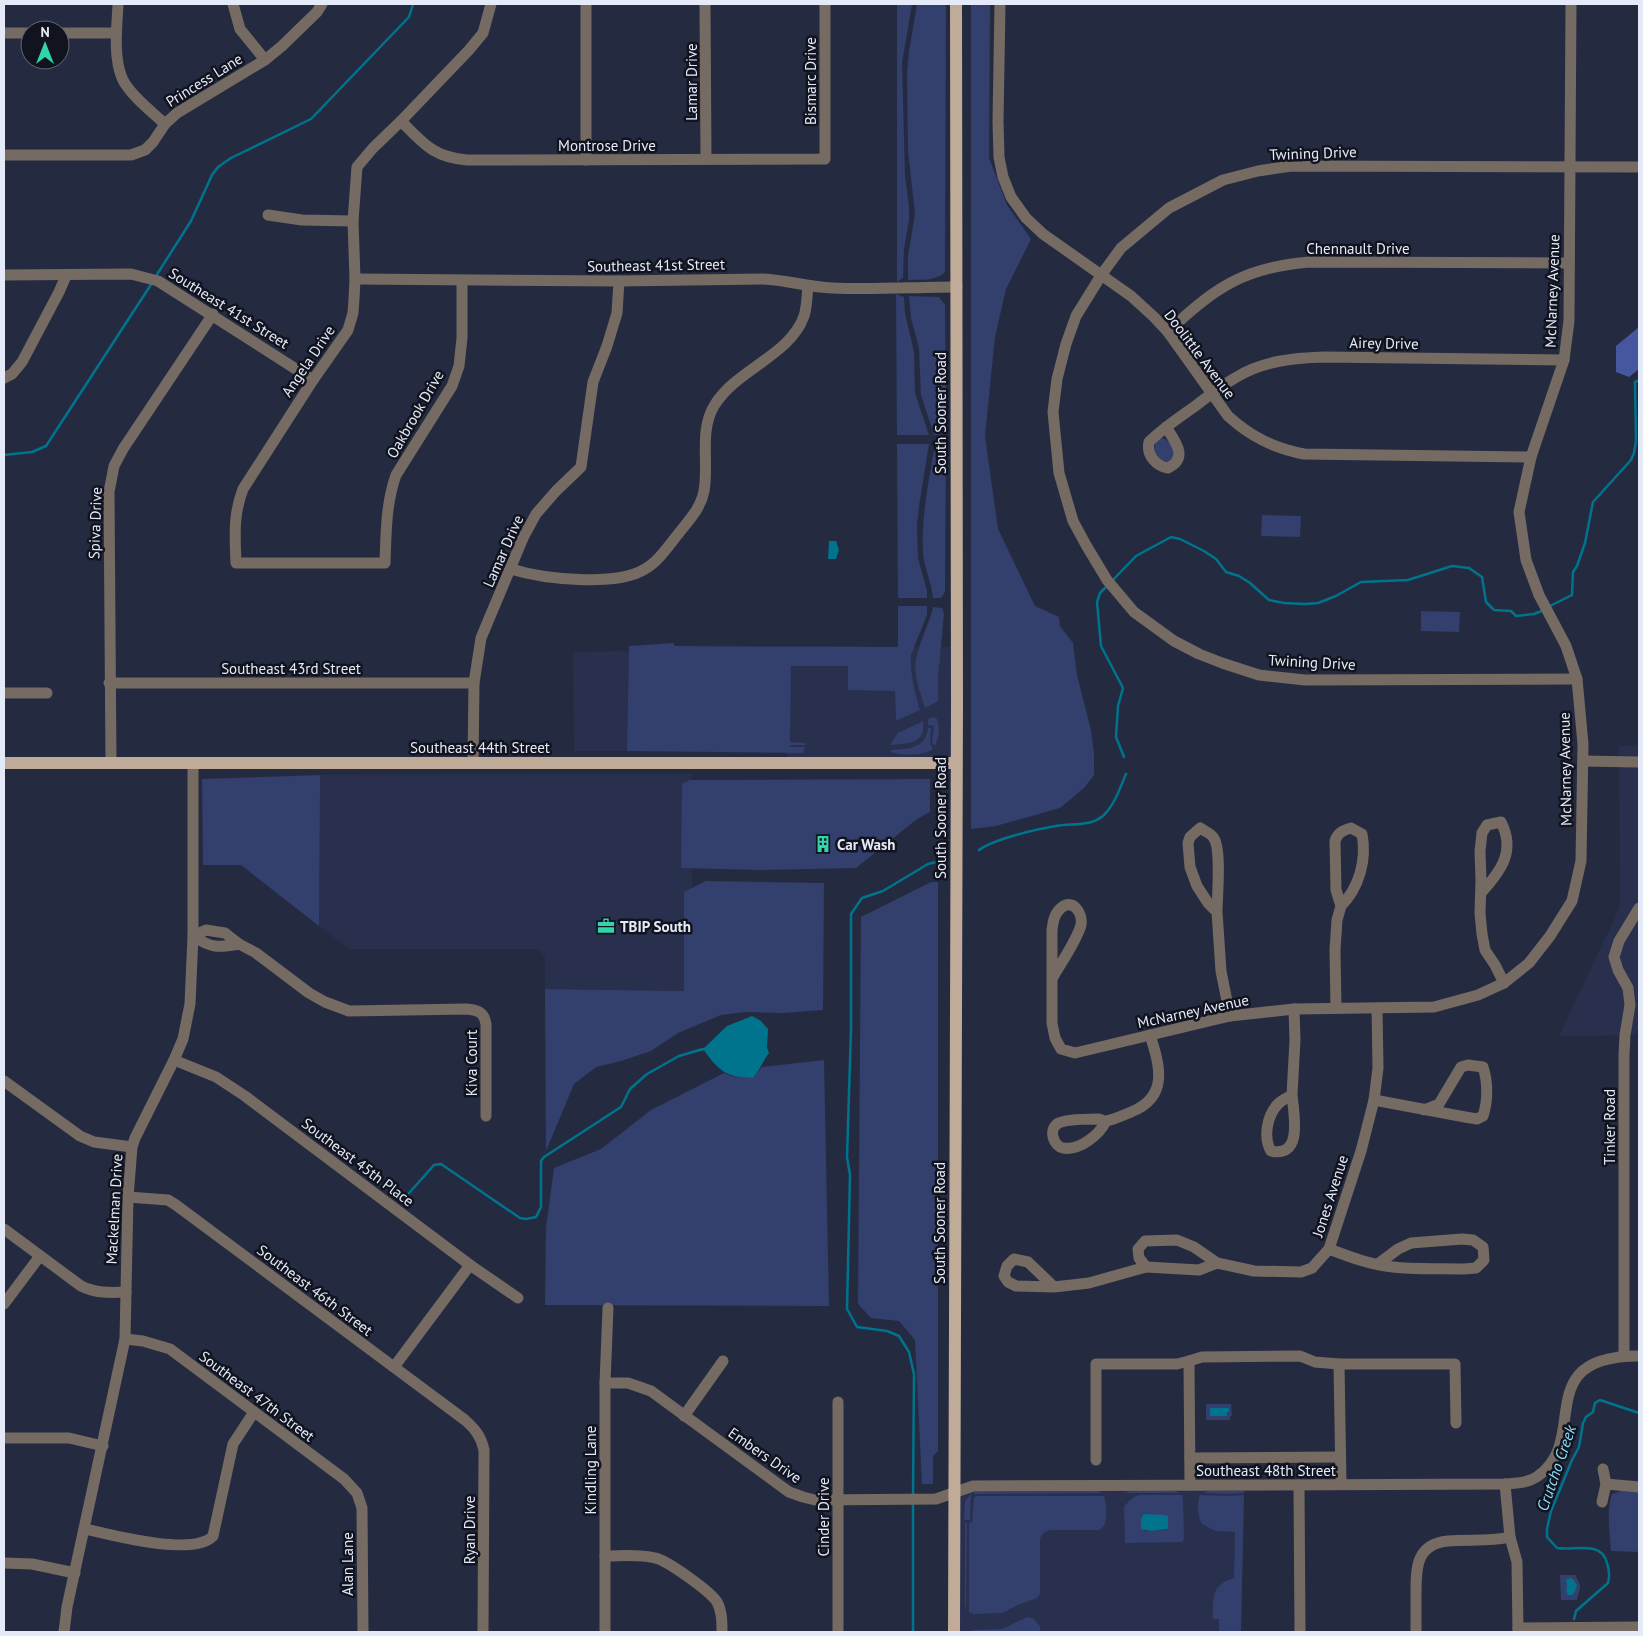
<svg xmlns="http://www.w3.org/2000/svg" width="1643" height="1636" font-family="'PT Sans',sans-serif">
<rect width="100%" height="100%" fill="#242b41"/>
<g fill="#29304d">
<path d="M785 646 957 647 956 763H787Z"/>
<path d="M629 651 627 751H574L573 652Z"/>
<path d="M1619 746H1639V1029L1635 1035 1559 1036 1620 907Z"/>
<path d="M539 774H691L693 991 545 989V957L539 949H349L319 926 320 775Z"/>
<path d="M1244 1485 1241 1632H954V1493L973 1486Z"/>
</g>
<g fill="#333f6c" fill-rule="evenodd">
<path d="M897 4H912L902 63 905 175 909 207V220L904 249 903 278 897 282Z"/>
<path d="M917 4H946L945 267V272C935 282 921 279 908 280V256L915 214 908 151 907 73 909 52Z"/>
<path d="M971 4H990L989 158 1007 205 1031 239 1006 289 995 337 985 436 998 529 1035 606 1059 617 1060 626 1073 643 1077 675 1091 730 1094 754V775L1084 788 1060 808 996 826 971 829Z"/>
<path d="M896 294 904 297 905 313 914 352 915 393 929 435H897Z"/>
<path d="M909 296 939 297 945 305 946 430 940 435H934L921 395 919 348 911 318Z"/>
<path d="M1163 438 1171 443 1175 455 1168 462C1155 461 1148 441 1163 438Z"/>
<path d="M897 444H929L919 506 917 525 918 558 927 591V598H898Z"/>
<path d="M935 444 943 445 946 449 945 592 941 598H933C932 583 924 568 923 553 921 515 929 481 935 444Z"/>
<path d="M1262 515 1301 516 1300 537 1261 536Z"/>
<path d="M898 606H927V615L911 655C910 675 915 692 920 710L896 721 895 691 848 690V666H791L790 742 805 743V745H791L790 747H805L803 753 627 751 629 646 674 643V646L898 647Z"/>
<path d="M933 607 942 608 944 614 938 678V701L925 708C920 692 912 672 917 655 921 638 929 624 933 607Z"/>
<path d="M1421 611 1460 612 1459 632 1421 631Z"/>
<path d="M933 717 937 719C940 727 939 738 935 746L932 743 934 726 928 725V719Z"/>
<path d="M923 721C926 745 908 743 890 745L898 733Z"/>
<path d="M928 728H931L930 744 933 749C922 756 904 756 891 752V750C907 749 926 749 928 728Z"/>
<path d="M320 775V794L319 926 241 865H203L202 779Z"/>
<path d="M930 779V812L917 819 856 868 761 870 681 868 682 784 690 780Z"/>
<path d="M706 881 824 883 823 1010 783 1013 747 1012 721 1015 678 1033 651 1051 621 1061 596 1067 574 1084 546 1151 545 989 684 991V892Z"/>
<path d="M931 882H938V1451L933 1456V1484H922L915 1340 899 1321 871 1318 858 1304 861 917Z"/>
<path d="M824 1060 829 1306 545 1305 546 1228 554 1168 601 1149 651 1110 724 1073 732 1076 753 1078 762 1067Z"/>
<path d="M1206 1404H1231L1232 1416H1230V1420H1206Z"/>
<path d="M1627 1489 1639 1490V1552L1611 1551C1610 1533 1606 1511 1612 1494Z"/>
<path d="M1098 1491 1102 1493 977 1494 974 1495V1492H976Z"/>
<path d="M1130 1491H1175L1180 1493H1125Z"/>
<path d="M1208 1491H1244V1493L1228 1494 1203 1493Z"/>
<path d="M971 1493 970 1520H964L965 1502Z"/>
<path d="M1139 1495H1182L1183 1499 1184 1539 1182 1542 1125 1543 1124 1506 1134 1497ZM1168 1519V1527L1166 1530 1144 1531Z"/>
<path d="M1200 1495 1228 1496 1244 1495 1241 1632H1219V1619H1213C1213 1598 1211 1585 1234 1578L1235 1532 1215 1531 1202 1524C1197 1517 1197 1503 1200 1495Z"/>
<path d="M977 1496H1104C1107 1505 1109 1526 1099 1530H1050C1044 1532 1041 1534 1040 1540V1594L1037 1598 1018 1605 1002 1613 973 1614 969 1612V1523L972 1522 974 1497Z"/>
<path d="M965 1523H967L966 1609 965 1605Z"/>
<path d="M1560 1575H1575C1583 1588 1580 1586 1577 1600H1561Z"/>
<path d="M1027 1617 1034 1619 1040 1627V1632H969L972 1630 1002 1629Z"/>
</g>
<path fill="#46579f" d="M1639 327V369L1629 377 1616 372V346Z"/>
<g fill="#00738d">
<path d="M829 541H836L839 550 836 559H828Z"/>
<path d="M752 1016 761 1021 768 1029 767 1048 769 1053C763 1061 760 1070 753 1078 725 1077 719 1071 703 1049L727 1026Z"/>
<path d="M1210 1408H1229V1412H1227V1416H1210Z"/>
<path d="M1144 1514 1164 1515 1168 1516V1529L1151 1531 1141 1529V1519Z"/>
<path d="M1570 1578 1573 1579 1577 1585 1575 1592 1572 1595H1568L1566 1591 1567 1586 1566 1580Z"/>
</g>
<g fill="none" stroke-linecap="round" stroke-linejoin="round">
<g stroke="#00738d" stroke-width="2.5">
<path d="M156 276 191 221 212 175 218 167 231 158 311 119 409 17 413 4"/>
<path d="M4 455 32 452 46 446 152 283"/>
<path d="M1112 581 1136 556 1171 537 1180 539 1204 551 1216 559 1226 572 1239 576 1250 583 1269 600 1284 603 1305 604 1318 603 1336 596 1361 582 1408 580 1452 566 1469 568 1482 577 1486 602 1494 610 1511 611 1516 616 1534 614 1544 610"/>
<path d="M1108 585 1100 593 1097 602 1101 646 1123 688 1118 706 1116 737 1124 757"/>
<path d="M1548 607 1572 595 1573 572 1577 566 1585 543 1593 502 1631 460 1634 453 1636 441 1635 382 1639 380"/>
<path d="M979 850C994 839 1037 829 1056 826 1072 823 1091 827 1104 815 1115 804 1120 788 1126 774"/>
<path d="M402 1201 434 1165 441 1164 520 1218 526 1219 536 1217 541 1207V1161L544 1157 621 1107 630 1089 647 1074 679 1056 703 1049"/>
<path d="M913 1496 914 1374 909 1352 899 1336 887 1331 857 1327 847 1309 850 1175 847 1157 851 1030V914L862 898 883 891 928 864 936 862"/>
<path d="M1574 1619 1576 1611 1608 1583C1610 1576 1609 1569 1607 1563 1602 1540 1573 1551 1557 1548L1547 1537V1529L1551 1511 1572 1460 1579 1447 1583 1423 1586 1417 1593 1412 1595 1403 1600 1400 1639 1413"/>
<path d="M913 1632V1504"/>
</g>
<g stroke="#756b62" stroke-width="11">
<path d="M118 4C117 27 113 56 122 78 129 94 152 112 165 124"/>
<path d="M233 4 240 29 265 60"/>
<path d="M586 4V160"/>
<path d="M705 4 706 159"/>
<path d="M1000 4 998 121 999 157 1003 177 1011 197 1026 218 1043 234 1131 296 1154 317 1168 332 1228 416C1251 437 1274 448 1304 454L1531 457"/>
<path d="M4 33H30"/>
<path d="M60 33H116"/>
<path d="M401 121C424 144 433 157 467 160L825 159V4"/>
<path d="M4 155H131L145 150 153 142 165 124 177 113 265 60 282 46 317 12 322 4"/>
<path d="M268 215 302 220 353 221"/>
<path d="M4 275 131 274 158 281 313 380"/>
<path d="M355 279 619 281 763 279C787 280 808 287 832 288 873 290 915 287 957 287"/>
<path d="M462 280V338L459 366 452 386 396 475C386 503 386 533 385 563H236C235 536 233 515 243 489L313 380 348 330 353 313 354 299 355 279 353 221 357 167 373 148 401 121 469 50 483 33 491 4"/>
<path d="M1168 332C1213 288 1245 267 1310 262L1568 263"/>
<path d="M4 378 12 374 22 362 59 292 66 276"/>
<path d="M1166 427C1175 441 1189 458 1168 468 1156 466 1146 455 1149 442 1162 429 1178 418 1194 407 1207 397 1221 386 1235 378 1261 361 1294 358 1324 357L1564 360"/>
<path d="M511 569C543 579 616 587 645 569 659 561 669 545 679 533 689 520 701 508 704 491 709 464 699 431 714 406 736 369 790 356 804 316 807 307 807 295 808 286"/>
<path d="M1577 679 1305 680 1259 675 1222 663 1199 654 1174 641 1134 612 1107 580 1086 545 1073 521 1059 473 1053 412 1057 379 1066 344 1076 316 1102 274 1121 248 1169 208 1223 180 1258 171 1291 166 1639 167"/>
<path d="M109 683H474"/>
<path d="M4 693H47"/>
<path d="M1583 761 1639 762"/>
<path d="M111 763 109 492 114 466 123 449 213 314"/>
<path d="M473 763 474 683 481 638 523 538 536 514 556 491 581 467 593 382 607 346 617 313 619 281"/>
<path d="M1481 893C1501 871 1516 851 1501 822L1487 825 1482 833 1480 851 1481 880 1480 913 1482 934 1485 950 1495 965 1504 983"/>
<path d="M1217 912C1217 897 1222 847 1213 837 1210 833 1204 831 1200 828L1190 837 1188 843 1190 867 1197 886 1208 903 1217 912 1221 971 1230 1016"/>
<path d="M206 930 225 933 239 944C218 948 211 948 193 936Z"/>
<path d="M239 944 256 953 309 993 325 1002 349 1011 466 1009C478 1010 484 1012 486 1024V1116"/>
<path d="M1053 977C1061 963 1077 940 1081 925 1083 912 1072 898 1061 908 1054 914 1053 922 1052 930V1023L1055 1038 1061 1049 1075 1053 1230 1016 1294 1009 1434 1007 1478 995 1504 983 1529 963 1550 936 1572 901 1581 861 1583 744 1577 679 1566 646 1539 595 1526 560 1519 512 1531 457 1564 360 1569 321 1571 4"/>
<path d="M1336 1008 1335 950 1337 920 1341 906 1336 890 1335 841C1337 833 1343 830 1351 828L1362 834C1367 860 1359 888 1341 906"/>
<path d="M174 1060 216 1077 245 1096 470 1265 518 1298"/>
<path d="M4 1081 80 1136 94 1142 132 1147"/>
<path d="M1292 1095C1294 1115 1303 1158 1271 1151 1263 1138 1267 1115 1278 1104 1282 1100 1287 1098 1292 1095L1295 1040 1294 1009"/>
<path d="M1374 1100 1465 1117 1477 1119 1483 1116C1488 1101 1488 1082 1483 1067L1468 1065 1461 1067 1439 1104 1424 1110"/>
<path d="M1106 1121C1100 1134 1080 1151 1063 1148 1054 1146 1048 1131 1057 1124 1064 1119 1089 1119 1098 1119 1101 1119 1103 1121 1106 1121 1113 1120 1124 1115 1131 1112 1169 1097 1160 1066 1150 1035"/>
<path d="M128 1197 168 1200 176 1205 465 1420C475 1429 481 1436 484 1450L483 1632"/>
<path d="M4 1229 81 1286C95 1293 110 1293 126 1292"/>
<path d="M1329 1249C1350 1257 1371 1265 1393 1267 1416 1270 1441 1268 1464 1269L1476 1268 1484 1260 1483 1247 1473 1240 1462 1239 1411 1243 1398 1249 1378 1264"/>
<path d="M1146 1267 1199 1270 1217 1263"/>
<path d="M1054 1287 1016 1286 1008 1282 1004 1276 1007 1266 1014 1259 1028 1262 1054 1287 1089 1283 1146 1267 1139 1258 1138 1249 1145 1241 1177 1240 1194 1247 1217 1263 1254 1271 1301 1272 1312 1268 1320 1259 1329 1249 1361 1151 1374 1100 1378 1068 1377 1008"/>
<path d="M4 1304 40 1256"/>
<path d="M125 1339 143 1341 170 1349 344 1479 357 1493 362 1508 363 1632"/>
<path d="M1624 1356V1055L1625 1035 1630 1005 1628 988 1618 970 1614 957 1619 941 1639 908"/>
<path d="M1189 1361 1202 1357 1300 1356 1315 1362 1339 1364H1455L1456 1423"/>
<path d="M1339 1364 1341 1484"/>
<path d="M394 1367 470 1265"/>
<path d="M605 1383H628L651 1391 789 1492 803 1497 815 1500 936 1499 973 1486 1505 1484C1516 1483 1529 1483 1538 1476 1591 1439 1529 1356 1639 1356"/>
<path d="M684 1416 723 1361"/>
<path d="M4 1438H69L103 1446"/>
<path d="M1190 1458 1340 1457"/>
<path d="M1096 1460V1364H1177L1189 1361 1190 1485"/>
<path d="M1505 1484 1510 1537 1517 1562 1518 1632"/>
<path d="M1606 1484 1639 1487"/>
<path d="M1299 1485 1300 1632"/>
<path d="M1602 1502 1606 1484 1603 1469"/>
<path d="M85 1529C111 1535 194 1557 213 1536L233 1444 254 1412"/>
<path d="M605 1556C622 1556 639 1554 655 1558 667 1560 711 1592 717 1602 722 1611 722 1622 722 1632"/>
<path d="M4 1563 32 1564 75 1573"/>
<path d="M1518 1628 1639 1627"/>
<path d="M64 1632 67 1607 125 1339 128 1197 132 1147 135 1138 174 1060 183 1039 190 1004 193 936V763"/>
<path d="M605 1632V1383L608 1308"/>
<path d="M838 1632V1402"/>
<path d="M1416 1632C1416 1619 1416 1606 1416 1593 1416 1568 1416 1544 1448 1541 1469 1539 1489 1542 1510 1537"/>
</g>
<g stroke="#bfab98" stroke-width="12">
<path d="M4 763H956"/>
<path d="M954 1632 957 702 956 4"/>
</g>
</g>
<defs>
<g id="building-bare" transform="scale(1.35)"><path d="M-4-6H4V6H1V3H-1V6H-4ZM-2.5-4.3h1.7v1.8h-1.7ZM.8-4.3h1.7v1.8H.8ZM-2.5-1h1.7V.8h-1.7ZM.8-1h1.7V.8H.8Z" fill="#32d4a9" stroke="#11141e" stroke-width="2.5" paint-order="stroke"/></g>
<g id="office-bare" transform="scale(1.35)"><path d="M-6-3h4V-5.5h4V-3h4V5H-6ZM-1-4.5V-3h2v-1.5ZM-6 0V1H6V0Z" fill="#32d4a9" stroke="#11141e" stroke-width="2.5" paint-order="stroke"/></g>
</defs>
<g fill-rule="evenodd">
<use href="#building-bare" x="823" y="844"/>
<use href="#office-bare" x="606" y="926"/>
</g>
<g text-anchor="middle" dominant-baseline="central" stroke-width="5" stroke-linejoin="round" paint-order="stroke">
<g font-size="15" fill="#e5eaf9" stroke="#11141e">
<text transform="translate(204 80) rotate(-32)">Princess Lane</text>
<text transform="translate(810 81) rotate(-90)">Bismarc Drive</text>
<text transform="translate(691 82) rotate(-90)">Lamar Drive</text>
<text x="607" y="145">Montrose Drive</text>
<text transform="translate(1313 153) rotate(-2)">Twining Drive</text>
<text x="1358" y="248">Chennault Drive</text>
<text transform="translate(656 265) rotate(-1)">Southeast 41st Street</text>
<text transform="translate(1552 291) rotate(-88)">McNarney Avenue</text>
<text transform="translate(229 308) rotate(32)">Southeast 41st Street</text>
<text transform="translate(1384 343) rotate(1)">Airey Drive</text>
<text transform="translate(1200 354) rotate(53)">Doolittle Avenue</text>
<text transform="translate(308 361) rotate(-56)">Angela Drive</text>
<text transform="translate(940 413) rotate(-90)">South Sooner Road</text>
<text transform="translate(415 414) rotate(-60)">Oakbrook Drive</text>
<text transform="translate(95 523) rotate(-88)">Spiva Drive</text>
<text transform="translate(503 551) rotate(-66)">Lamar Drive</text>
<text transform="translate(1312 662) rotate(3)">Twining Drive</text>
<text x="291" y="668">Southeast 43rd Street</text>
<text x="480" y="747">Southeast 44th Street</text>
<text transform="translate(1565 769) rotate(-91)">McNarney Avenue</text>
<text transform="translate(940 818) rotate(-90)">South Sooner Road</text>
<text transform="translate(1193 1011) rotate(-12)">McNarney Avenue</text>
<text transform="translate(471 1063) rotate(-90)">Kiva Court</text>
<text transform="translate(1609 1127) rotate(-90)">Tinker Road</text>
<text transform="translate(358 1162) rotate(37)">Southeast 45th Place</text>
<text transform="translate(1330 1196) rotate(-72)">Jones Avenue</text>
<text transform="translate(114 1209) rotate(-87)">Mackelman Drive</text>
<text transform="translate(939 1223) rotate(-90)">South Sooner Road</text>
<text transform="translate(315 1290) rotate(37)">Southeast 46th Street</text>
<text transform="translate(257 1396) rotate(37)">Southeast 47th Street</text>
<text transform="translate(765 1455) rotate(35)">Embers Drive</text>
<text transform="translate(590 1470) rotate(-90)">Kindling Lane</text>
<text x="1266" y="1470">Southeast 48th Street</text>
<text transform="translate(823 1517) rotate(-90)">Cinder Drive</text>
<text transform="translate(469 1530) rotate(-90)">Ryan Drive</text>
<text transform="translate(347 1564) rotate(-90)">Alan Lane</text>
</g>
<g font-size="15" font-weight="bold" fill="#e5eaf9" stroke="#11141e" text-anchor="start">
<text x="837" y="844">Car Wash</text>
<text x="620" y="926">TBIP South</text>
</g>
<g font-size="16" font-style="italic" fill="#8cdffa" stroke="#11141e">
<text transform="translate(1556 1468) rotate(-71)">Crutcho Creek</text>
</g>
</g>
<rect width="1643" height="1636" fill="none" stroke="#e5eaf9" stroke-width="10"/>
<g transform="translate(45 45)"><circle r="24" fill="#11141e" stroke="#666a76"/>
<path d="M0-4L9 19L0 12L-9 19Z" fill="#32d4a9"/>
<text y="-8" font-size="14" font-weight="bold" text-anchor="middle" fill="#e5eaf9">N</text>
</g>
</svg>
